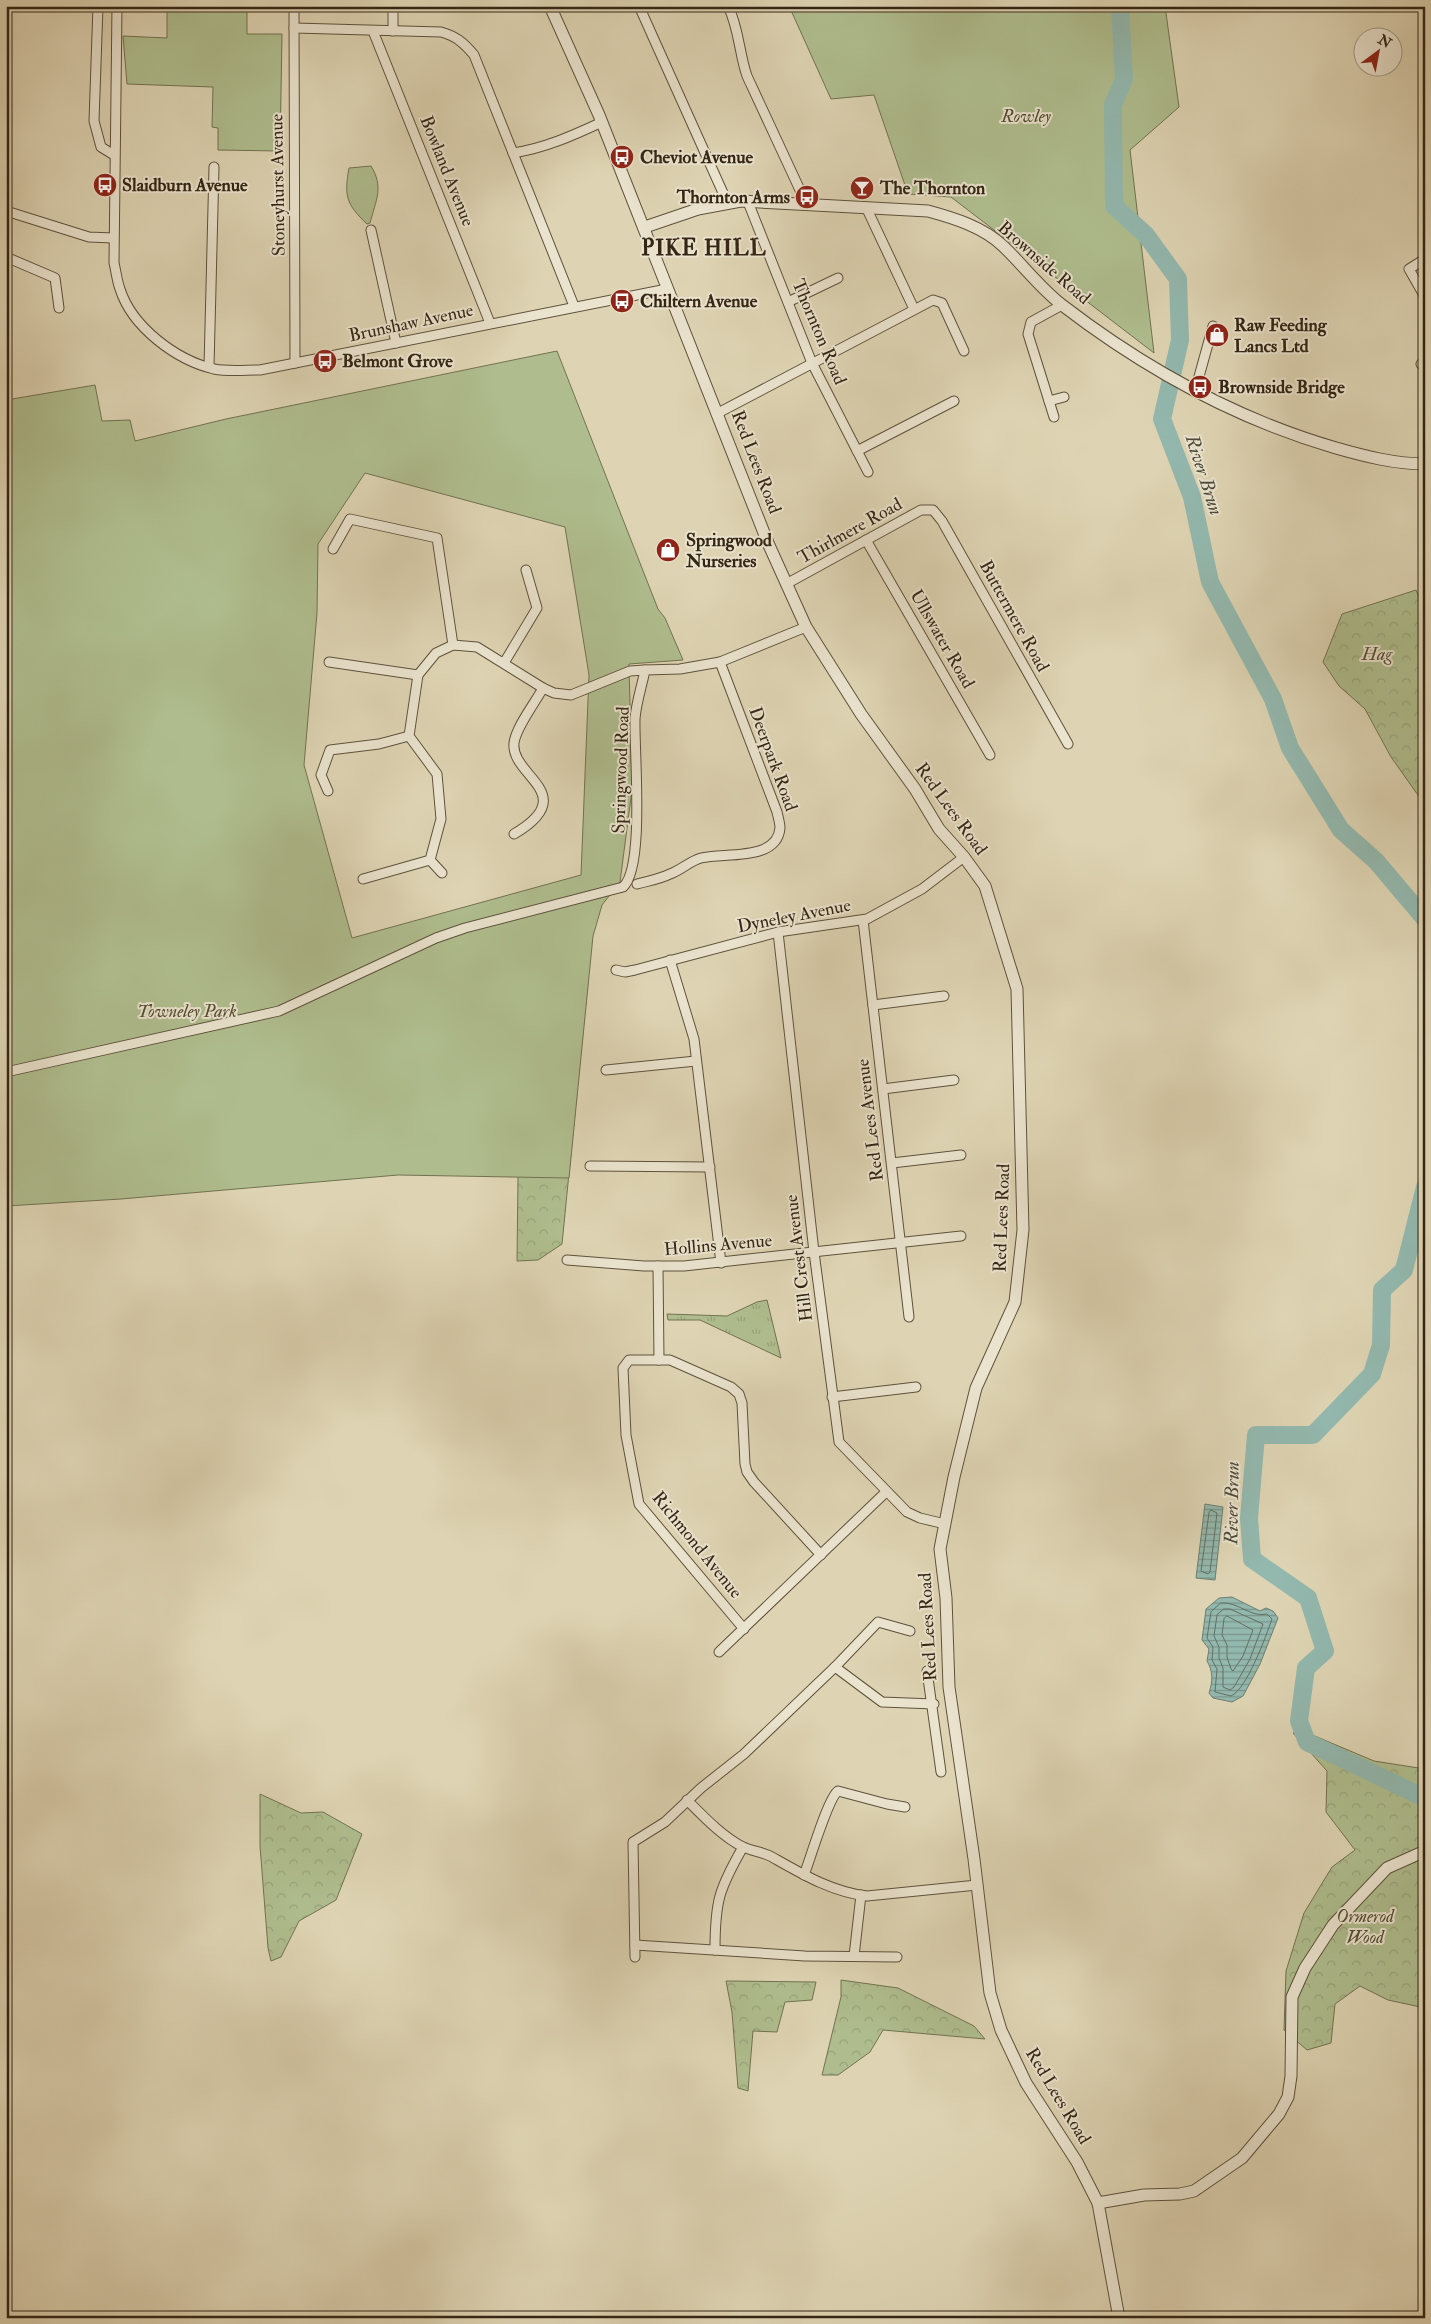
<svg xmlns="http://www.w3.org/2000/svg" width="1431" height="2324" font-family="'IM FELL Double Pica',serif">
<defs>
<pattern id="grass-tufts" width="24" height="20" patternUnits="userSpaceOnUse" patternTransform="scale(1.25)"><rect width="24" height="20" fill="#afbd8e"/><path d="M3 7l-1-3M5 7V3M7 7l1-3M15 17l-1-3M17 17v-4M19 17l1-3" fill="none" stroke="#97a27a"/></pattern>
<pattern id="forest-crowns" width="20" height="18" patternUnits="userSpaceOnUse" patternTransform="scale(1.25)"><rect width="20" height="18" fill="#afbd8e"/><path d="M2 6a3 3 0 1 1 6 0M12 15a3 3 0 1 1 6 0" fill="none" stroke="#97a27a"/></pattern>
<pattern id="water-rules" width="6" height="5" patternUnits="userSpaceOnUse" patternTransform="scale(1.25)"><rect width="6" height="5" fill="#93b8ae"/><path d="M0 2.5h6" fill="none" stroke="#79958c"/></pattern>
</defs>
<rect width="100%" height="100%" fill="#ded4b3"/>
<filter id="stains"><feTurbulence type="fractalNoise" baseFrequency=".004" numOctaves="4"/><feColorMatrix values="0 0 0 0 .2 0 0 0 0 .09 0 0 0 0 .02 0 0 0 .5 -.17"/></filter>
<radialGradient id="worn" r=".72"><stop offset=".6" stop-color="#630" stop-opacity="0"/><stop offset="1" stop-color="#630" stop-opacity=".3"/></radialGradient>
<path fill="url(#grass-tufts)" stroke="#727251" d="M767 1300 781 1358 700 1320H668L667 1314 727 1316 757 1302Z"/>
<g fill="url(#forest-crowns)" stroke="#727251">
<path d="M1416 590 1425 611V805L1391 757 1365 709 1339 686 1323 662 1342 614Z"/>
<path d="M588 981 562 1244 538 1260 517 1261 518 1177Z"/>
<path d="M1293 1733 1310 1734 1374 1761 1425 1769V2008L1388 2000 1360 1986 1335 2004 1331 2043 1307 2050 1284 2030 1286 1971 1304 1913 1332 1867 1355 1850 1326 1812 1327 1771Z"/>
<path d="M260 1794 301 1813 323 1812 362 1834 336 1900 299 1921 281 1957 271 1961 268 1948 260 1846Z"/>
<path d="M841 1980 898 1988 974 2026 985 2039 883 2030 870 2052 838 2075H822L841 1997Z"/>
<path d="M726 1981 816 1982 812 2000 785 2002 777 2032 753 2031 748 2091 738 2088 732 2012Z"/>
</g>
<g fill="#afbd8e" stroke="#727251" fill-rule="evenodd">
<path d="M167 6H247V34H282L280 151 218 150V128L212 127 213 87 127 84 123 36 167 38Z"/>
<path d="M789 6H1165L1179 107 1130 150 1154 353 951 197 908 194 874 95 831 99Z"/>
<path d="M371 166C384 187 376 200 370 223L367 224C346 204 344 196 349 168Z"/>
<path d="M557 351 658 609 665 618 683 660 629 664 632 790 620 882 602 905 593 936 569 1178 398 1175 121 1199 6 1206V400L95 385 102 421 130 420 135 441 226 419ZM365 473 565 527 589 675 581 875 352 938 304 765 317 613 318 544Z"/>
</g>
<g fill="url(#water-rules)" stroke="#6d7e70">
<path d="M1205 1504 1223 1507 1215 1580 1196 1578Z"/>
<path d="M1232 1597 1260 1611 1266 1608 1273 1611 1278 1618 1260 1664 1243 1696 1232 1702 1213 1698 1209 1693C1213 1681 1213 1671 1207 1661L1209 1649 1202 1640 1206 1609 1219 1598Z"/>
</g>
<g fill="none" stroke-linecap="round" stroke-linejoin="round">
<g stroke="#646f61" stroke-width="1">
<path d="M1211 1510 1217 1513 1210 1572 1208 1574 1201 1571 1209 1513Z"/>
<path d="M1221 1603C1238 1601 1250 1618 1267 1614L1272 1619C1266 1636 1247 1689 1231 1696L1215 1692 1217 1669 1212 1660 1213 1647 1207 1638 1211 1612Z"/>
<path d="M1224 1609H1230L1263 1624 1250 1659 1234 1687 1230 1690 1223 1687V1668L1219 1658V1647L1214 1636 1217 1615Z"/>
<path d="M1227 1616 1253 1630 1243 1656 1233 1671 1231 1669 1227 1657V1645L1222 1635 1224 1619Z"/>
</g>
<g stroke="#93b8ae" stroke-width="18">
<path d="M1120 6 1124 79 1113 105 1114 206 1146 235 1178 279 1180 340 1162 419 1192 497 1210 582 1273 699 1290 748 1341 830 1376 861 1425 919"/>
<path d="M1425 1187 1404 1270 1382 1290 1381 1345 1372 1374 1313 1435H1256L1249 1518 1252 1559 1308 1598 1325 1651 1306 1668 1299 1721 1307 1742 1425 1798"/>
</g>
<g stroke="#5e523c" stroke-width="11">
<g id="minor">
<path d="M98 6 94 121 101 147 114 155"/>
<path d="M117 6 114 263C116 271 117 281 120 289 132 327 176 360 214 369 229 372 245 370 260 370L667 289"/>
<path d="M294 6 295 363"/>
<path d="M393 6V31"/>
<path d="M639 6 728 204"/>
<path d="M728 6C739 28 739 53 747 76L806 203"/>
<path d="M294 28 441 32C456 36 464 43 474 55L574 306"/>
<path d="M373 31 490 323"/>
<path d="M513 153C545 148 572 136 602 122"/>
<path d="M748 202 812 363 868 472"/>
<path d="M866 207 914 309"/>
<path d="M6 211 89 237 113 238"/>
<path d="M371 230 396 343"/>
<path d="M6 257 55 278 59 308"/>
<path d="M1425 259 1409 269 1425 297"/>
<path d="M788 302 838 278"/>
<path d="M1421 364 1425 363"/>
<path d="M209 367 214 167"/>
<path d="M1195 391 1213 326"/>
<path d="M1049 401 1064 397"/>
<path d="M718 413 933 300 942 303 964 351"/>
<path d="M1054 417 1028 334 1031 322 1062 305"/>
<path d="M857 451 954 401"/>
<path d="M866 540 990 755"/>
<path d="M333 549 350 519 437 538 453 645"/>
<path d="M788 583 921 510H933L942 521 1068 744"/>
<path d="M329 662 418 675"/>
<path d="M504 663 537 608 526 570"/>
<path d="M328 791 321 775 330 750 379 744 409 736"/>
<path d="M514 834C582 794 510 776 514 743 516 727 535 703 543 688"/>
<path d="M430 860 441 819 437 774 409 736 418 675 436 653 453 645 477 647 543 688 554 693 571 695 630 671 645 670"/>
<path d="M430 860 442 873"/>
<path d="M363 879 430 860"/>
<path d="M637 884C648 881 660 879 670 874 681 870 690 861 701 858 723 852 777 862 780 828 780 823 778 817 777 812L720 662"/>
<path d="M863 920 909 1317"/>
<path d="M778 932 814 1252 839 1442 907 1512 920 1518 945 1524"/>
<path d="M670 960 694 1039 721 1263"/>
<path d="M616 970 625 972 635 970 778 932 867 919 922 889 964 857"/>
<path d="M873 1005 944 996"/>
<path d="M606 1070 696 1061"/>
<path d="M6 1072 279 1011 436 938 465 928 623 887C645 868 634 751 635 719 636 703 642 686 645 670L680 669 720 662 806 627"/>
<path d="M883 1089 954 1080"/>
<path d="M892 1163 961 1155"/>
<path d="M590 1166 710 1167"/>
<path d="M567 1260 644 1266H684L961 1236"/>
<path d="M658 1266 659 1360"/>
<path d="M832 1397 916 1387"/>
<path d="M744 1629 639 1504 626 1435 623 1368 629 1360H670L731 1387 739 1394 742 1403 745 1464 747 1472 754 1482 821 1555"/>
<path d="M719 1652 886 1492"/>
<path d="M835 1667 882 1702 934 1704"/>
<path d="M927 1671 941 1772"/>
<path d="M687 1800C704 1817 722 1836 743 1847 752 1851 763 1852 772 1857 802 1874 832 1892 867 1896L977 1885"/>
<path d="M804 1875C810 1860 828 1798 838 1791L887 1804 905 1807"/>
<path d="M635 1945 805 1956 897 1957"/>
<path d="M715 1950C715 1901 719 1889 743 1847"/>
<path d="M854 1956 861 1895"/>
<path d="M635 1957 633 1842 665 1822 701 1788 744 1754 835 1667 878 1622 910 1631"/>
</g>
</g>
<g stroke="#5e523c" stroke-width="13">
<g id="tertiary">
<path d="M550 6 599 115 768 543 806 627 861 714 915 789 939 829 964 857 985 886 1017 989 1023 1230 1015 1302 976 1388 954 1477 940 1549 946 1598 949 1687 974 1859 990 1993 1001 2030 1026 2083 1077 2162 1098 2203 1119 2318"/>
<path d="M645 227 698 209 741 201 928 211C954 218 983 227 1003 246 1023 265 1040 288 1062 305 1144 368 1236 419 1336 448 1364 456 1395 464 1425 464"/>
<path d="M1098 2203 1144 2195 1180 2194 1194 2191 1242 2158 1279 2114 1288 2097 1291 2076 1292 1997 1305 1968 1333 1925 1387 1868 1425 1851"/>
</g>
</g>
<use href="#minor" stroke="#eae3ce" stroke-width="9"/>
<use href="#tertiary" stroke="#eae3ce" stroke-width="11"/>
</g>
<defs>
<g id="bus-disc" transform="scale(1.25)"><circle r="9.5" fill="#8f2418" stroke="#eae3ce"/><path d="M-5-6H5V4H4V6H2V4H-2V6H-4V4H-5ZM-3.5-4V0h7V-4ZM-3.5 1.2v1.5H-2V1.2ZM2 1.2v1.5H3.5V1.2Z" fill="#fff"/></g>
<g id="bar-disc" transform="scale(1.25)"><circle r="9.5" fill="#8f2418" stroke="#eae3ce"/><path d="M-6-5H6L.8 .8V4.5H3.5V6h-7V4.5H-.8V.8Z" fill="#fff"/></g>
<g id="shop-disc" transform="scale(1.25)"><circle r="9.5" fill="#8f2418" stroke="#eae3ce"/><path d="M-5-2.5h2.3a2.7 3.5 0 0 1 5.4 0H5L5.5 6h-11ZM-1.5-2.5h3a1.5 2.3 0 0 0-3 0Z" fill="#fff"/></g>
</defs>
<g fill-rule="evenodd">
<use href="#bus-disc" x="622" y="157"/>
<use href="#bus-disc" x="105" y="185"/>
<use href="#bar-disc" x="862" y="188"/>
<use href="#bus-disc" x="807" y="197"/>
<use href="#bus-disc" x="622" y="301"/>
<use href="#shop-disc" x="1217" y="335"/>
<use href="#bus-disc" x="325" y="361"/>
<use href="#bus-disc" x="1200" y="387"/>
<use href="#shop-disc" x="668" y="550"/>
</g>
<g text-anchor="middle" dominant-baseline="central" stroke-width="4" stroke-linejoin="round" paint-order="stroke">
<g font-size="18" font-style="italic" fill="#534c32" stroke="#eae3ce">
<text x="1026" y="116">Rowley</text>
<text x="1377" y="654">Hag</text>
<text x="187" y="1011">Towneley Park</text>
<text x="1365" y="1916">Ormerod<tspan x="1365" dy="21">Wood</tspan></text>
</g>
<g font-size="18" font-weight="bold" fill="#342614" stroke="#eae3ce" text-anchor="start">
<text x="640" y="157">Cheviot Avenue</text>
<text x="122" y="185">Slaidburn Avenue</text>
<text x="880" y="188">The Thornton</text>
<text x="790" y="197" text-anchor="end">Thornton Arms</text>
<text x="640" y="301">Chiltern Avenue</text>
<text x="1234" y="325">Raw Feeding<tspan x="1234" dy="21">Lancs Ltd</tspan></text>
<text x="342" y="361">Belmont Grove</text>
<text x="1218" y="387">Brownside Bridge</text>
<text x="686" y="540">Springwood<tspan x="686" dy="21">Nurseries</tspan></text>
</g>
<g font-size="18" fill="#342614" stroke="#eae3ce">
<text transform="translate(447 171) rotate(68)">Bowland Avenue</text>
<text transform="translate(278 185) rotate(-91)">Stoneyhurst Avenue</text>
<text transform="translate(1044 263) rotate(41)">Brownside Road</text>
<text transform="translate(411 323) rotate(-12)">Brunshaw Avenue</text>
<text transform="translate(819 332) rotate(67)">Thornton Road</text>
<text transform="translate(756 462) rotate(69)">Red Lees Road</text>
<text transform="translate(850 531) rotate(-29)">Thirlmere Road</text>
<text transform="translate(1014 616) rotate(61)">Buttermere Road</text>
<text transform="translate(942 639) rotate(60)">Ullswater Road</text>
<text transform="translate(773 759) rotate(70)">Deerpark Road</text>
<text transform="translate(621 770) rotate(-88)">Springwood Road</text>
<text transform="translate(951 809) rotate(54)">Red Lees Road</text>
<text transform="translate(794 916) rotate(-11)">Dyneley Avenue</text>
<text transform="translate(870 1120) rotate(-97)">Red Lees Avenue</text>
<text transform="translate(1002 1218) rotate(-88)">Red Lees Road</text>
<text transform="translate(718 1245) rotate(-5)">Hollins Avenue</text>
<text transform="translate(799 1258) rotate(-97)">Hill Crest Avenue</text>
<text transform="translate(697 1545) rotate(51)">Richmond Avenue</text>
<text transform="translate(928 1627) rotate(-93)">Red Lees Road</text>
<text transform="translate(1058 2096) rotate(59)">Red Lees Road</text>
</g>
<g font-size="19" font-style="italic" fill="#4c4a3a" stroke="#eae3ce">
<text transform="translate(1204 475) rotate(72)">River Brun</text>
<text transform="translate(1232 1503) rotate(-89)">River Brun</text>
</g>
<g font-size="22" font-weight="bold" letter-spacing="1" fill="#342614" stroke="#eae3ce">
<text x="704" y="248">PIKE HILL</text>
</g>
</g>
<rect width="1431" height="2324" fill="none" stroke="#ded4b3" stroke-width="25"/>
<rect x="8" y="8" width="1416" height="2309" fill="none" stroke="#342614" stroke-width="2.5"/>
<rect x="12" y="12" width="1406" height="2299" fill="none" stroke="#342614"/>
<g transform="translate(1378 52) rotate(32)"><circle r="24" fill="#eae3ce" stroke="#a19784"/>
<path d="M0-4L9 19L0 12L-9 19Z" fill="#8f2418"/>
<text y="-8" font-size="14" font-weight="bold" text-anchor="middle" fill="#342614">N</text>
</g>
<rect width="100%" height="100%" filter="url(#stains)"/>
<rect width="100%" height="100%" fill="url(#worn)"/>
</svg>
